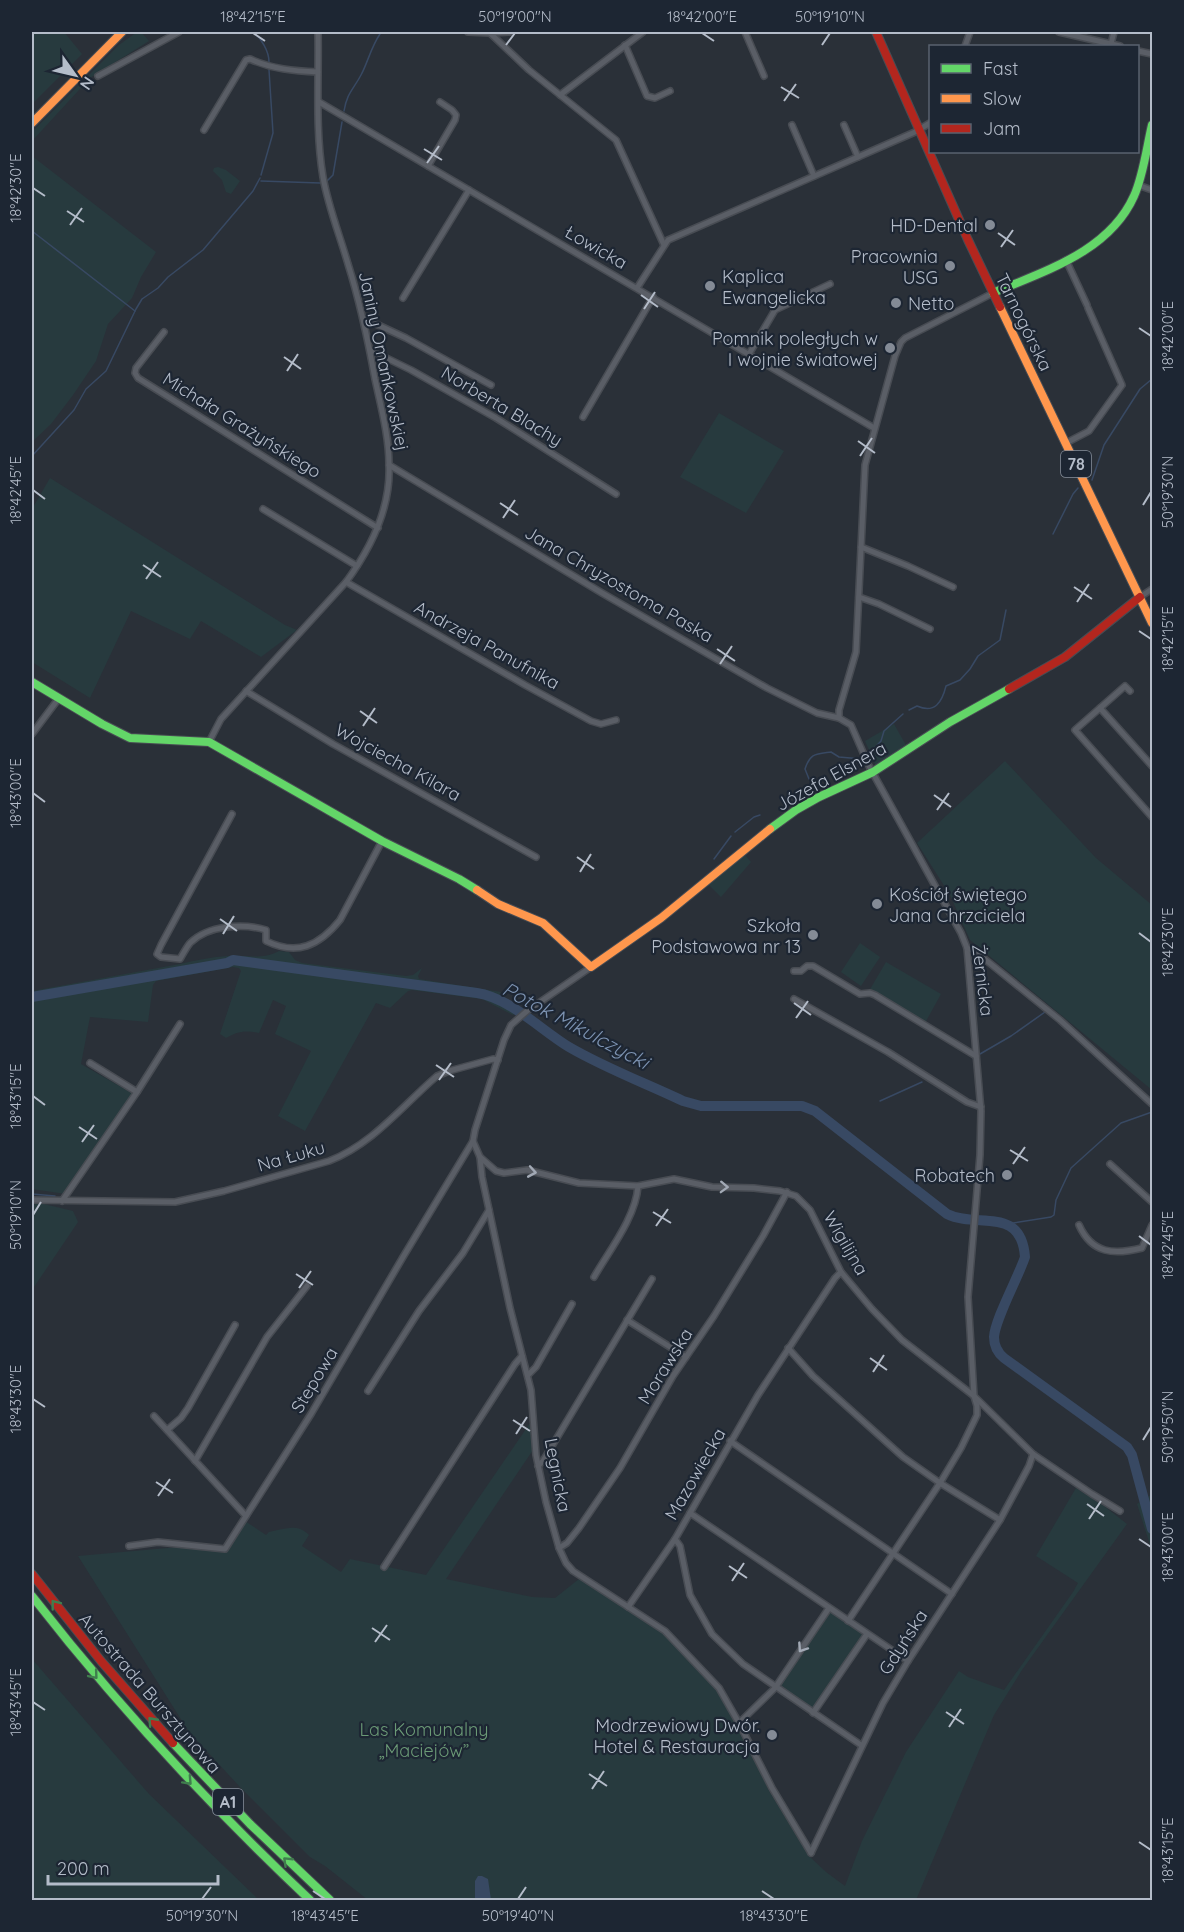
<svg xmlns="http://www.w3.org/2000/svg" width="1184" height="1932" font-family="Quicksand,sans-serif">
<rect width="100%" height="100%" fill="#2a3038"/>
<g fill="#273a3e">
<path d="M32 32H64L82 54 32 104Z"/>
<path d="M137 32H141L149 41 90 78 32 141V132L119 45Z"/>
<path d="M32 156 156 252 141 277 132 298 108 324 96 361 73 395 51 424 32 442Z"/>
<path d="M218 167 226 170 240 181 231 194 226 192 222 180 213 171 214 168Z"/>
<path d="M719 413 784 451 746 513 680 477Z"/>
<path d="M50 478 285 625 297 630 261 657 201 621 190 639 131 611 90 698 32 662V509Z"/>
<path d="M894 724 907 747 877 768 865 741Z"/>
<path d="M1005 761 1096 858 1152 905V1090L970 940 950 895 917 843Z"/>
<path d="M744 854 751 862 721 897 708 884Z"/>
<path d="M860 943 880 957 861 986 841 972Z"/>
<path d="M279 951 289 952 295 960 302 963 406 976 413 975 422 968 418 976 419 979 501 992 499 996 521 1009 513 1015 482 999 412 990 408 991 390 1008 376 1003 305 1131 278 1116 311 1051 275 1034 286 1006 273 1000 259 1033C245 1030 238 1031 226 1038L220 1034 241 971 239 968 233 967 156 981 153 985 148 1022 90 1017 81 1064 135 1095 66 1194 32 1189V991L180 964C196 960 212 957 228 956 246 955 263 960 279 951Z"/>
<path d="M886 962 941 994 925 1023 869 991Z"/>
<path d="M32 1204H44L73 1211 78 1222 32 1290Z"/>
<path d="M530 1423 533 1450 446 1579 532 1597 555 1598 579 1579 598 1589 665 1631 719 1688 759 1761 768 1789 809 1856 826 1872 845 1886 862 1841 906 1752 959 1671 968 1677 1004 1690 1073 1592 1078 1583 1036 1556 1076 1488 1104 1506 1127 1524 1022 1670 994 1715 916 1900H368L325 1866 310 1857 240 1787 189 1732 78 1556 201 1545 228 1550 245 1521 266 1535 269 1532C285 1529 297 1523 309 1535L302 1546 341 1572 350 1559 426 1575Z"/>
<path d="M1152 1494V1551L1137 1504Z"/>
<path d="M829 1608 867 1634 813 1713 775 1688Z"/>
<path d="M32 1659 149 1794 259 1900H32Z"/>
</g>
<path fill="#384963" d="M478 1876H482L488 1879 491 1900H475V1881Z"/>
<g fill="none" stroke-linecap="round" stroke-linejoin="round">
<g stroke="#384963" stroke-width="1.5">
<path d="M253 32C261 38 269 51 269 62"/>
<path d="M344 111C347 93 353 90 361 75 368 62 371 47 380 34"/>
<path d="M261 175 273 133 269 70"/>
<path d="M261 181 320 183"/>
<path d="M327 181 333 175 342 122"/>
<path d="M32 231 135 311"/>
<path d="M32 456 74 410 86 389 106 371 136 309 142 299 158 288 168 277 203 250 253 191 260 178"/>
<path d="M1092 480 1104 445 1140 389 1152 379"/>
<path d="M1053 534 1073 494 1078 488"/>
<path d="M909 710 917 706C935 714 942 702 946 686L960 680 970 669 978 656 1000 640 1006 610"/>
<path d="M869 754 881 741 884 731 903 714"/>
<path d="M809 779 805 769C810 753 816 754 831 752L839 757 862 759"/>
<path d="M794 800 801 795 807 787"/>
<path d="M735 832 754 817 760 815"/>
<path d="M714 859 731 836"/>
<path d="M530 1020 532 1018"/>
<path d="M980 1054 1011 1036 1045 1012"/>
<path d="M880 1101 922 1082"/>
<path d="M32 1194 55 1196"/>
<path d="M1007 1224 1051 1217 1054 1215 1056 1200 1071 1168 1121 1123 1152 1112"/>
<path d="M1146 1505 1152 1501"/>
</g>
<path stroke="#384963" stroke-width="10" d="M32 997 227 963 233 960 477 993C510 998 541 1030 569 1047 605 1068 645 1083 683 1101L701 1106H802L815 1111 947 1214C977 1229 1021 1205 1025 1257 1018 1278 995 1319 994 1337 994 1346 998 1353 1004 1358L1127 1447 1132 1455 1152 1529"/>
<g stroke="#484c53" stroke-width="8">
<g id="street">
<path d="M468 32 490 33 511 32"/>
<path d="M745 32 764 76"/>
<path d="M1059 32 1120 46"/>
<path d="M490 33 529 70 616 140 664 245"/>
<path d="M1111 44 1114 32"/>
<path d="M625 45 647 96 655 98 670 91"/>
<path d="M965 46 970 32"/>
<path d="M1138 51 1152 54"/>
<path d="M98 76 179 32"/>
<path d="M560 95 643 32"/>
<path d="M319 102 874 428"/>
<path d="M792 125 814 176"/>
<path d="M844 125 858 157"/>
<path d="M204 130 246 60 250 59C272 69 294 71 318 72"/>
<path d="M428 166 455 120 456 115 452 110 440 102"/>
<path d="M1138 185 1152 190"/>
<path d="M1066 260 1087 305"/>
<path d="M637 288 668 240 915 132 930 123"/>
<path d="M403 298 469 190"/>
<path d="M363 318 406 338 491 385"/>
<path d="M164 332 136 368 135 373 138 378 378 528"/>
<path d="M370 350 411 370 496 418 616 494"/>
<path d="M749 354 775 310 830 284"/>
<path d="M583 417 653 297"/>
<path d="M1066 443 1089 431 1122 385 1088 308"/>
<path d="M389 465 602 593 767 688 817 713 839 718 851 725 869 766 961 933 967 948 981 1111 980 1155 968 1297 974 1396 977 1406V1415L961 1448 940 1483 848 1621"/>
<path d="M263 509 357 566"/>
<path d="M861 547 908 566 953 587"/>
<path d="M346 582 525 685 591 721 601 724 616 720"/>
<path d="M859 597 879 604 930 629"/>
<path d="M1140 597 1152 589"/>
<path d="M246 691 333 744 536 857"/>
<path d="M1100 708 1125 686 1130 691"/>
<path d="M839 718V710L856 652 865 465 895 356 901 342 905 338 993 293"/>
<path d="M32 734 59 698"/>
<path d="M209 742 221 719 346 582C371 548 391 508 389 465 389 436 381 407 375 379 368 340 360 302 348 264 340 236 328 206 323 177 315 129 319 79 318 32"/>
<path d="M1152 766 1100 708 1075 730 1152 817"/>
<path d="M232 814 161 945 157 954 161 957 180 959C183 954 186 948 190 943 208 925 243 923 266 930V941C297 956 319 946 340 920L382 841"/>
<path d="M967 948 976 952 1060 1020 1152 1104"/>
<path d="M591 967 527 1011 511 1025 504 1040 475 1130 473 1141 480 1157 482 1177 510 1308 531 1390 536 1455 546 1502 559 1548 566 1563 573 1571 665 1631 719 1688 739 1723 772 1788 811 1853"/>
<path d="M794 971H801L807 966H813L860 994 870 993 875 995 976 1056"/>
<path d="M794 999 888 1052 967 1102 981 1107"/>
<path d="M90 1063 137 1092"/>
<path d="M480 1157 496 1171 504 1173 527 1170 579 1183 638 1186 674 1179 712 1187 754 1188 780 1191 796 1196 810 1210 841 1272 872 1309 902 1340 974 1396 1033 1454 1092 1494 1120 1511"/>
<path d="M1110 1164 1152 1202"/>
<path d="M32 1200 175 1202 224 1191 329 1161C373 1144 402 1106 437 1076L449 1071 493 1059 498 1060"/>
<path d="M62 1201 137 1092 180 1024"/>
<path d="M1079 1225C1092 1254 1114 1255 1142 1248L1152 1225"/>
<path d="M841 1272 835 1278 758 1395 675 1539 680 1546 690 1595 712 1634 743 1664 861 1745"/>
<path d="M594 1277C609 1251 636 1217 638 1186"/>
<path d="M627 1320 686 1357"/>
<path d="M788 1348 813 1376 903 1457 940 1483 1000 1520"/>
<path d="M528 1375 536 1367 572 1304"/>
<path d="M368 1391 419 1311 463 1253 489 1210"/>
<path d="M154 1416 246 1516"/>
<path d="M167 1430 181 1418 188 1408 235 1325"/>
<path d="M730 1441 952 1594"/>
<path d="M195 1461 267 1337 307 1286"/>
<path d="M538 1466 543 1461 652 1279"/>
<path d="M690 1513 908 1661"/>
<path d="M129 1546 158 1542 225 1549 311 1414 403 1257 473 1141"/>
<path d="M559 1548 567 1543 579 1528 620 1468 673 1376 714 1316 763 1236 787 1192"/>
<path d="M384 1567 515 1364 522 1356"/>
<path d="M628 1607 675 1539"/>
<path d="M813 1713 867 1634"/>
<path d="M739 1723 775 1688 829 1608"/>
<path d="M811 1853 883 1703 908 1661 1000 1520 1029 1466 1033 1454"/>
</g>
</g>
<g stroke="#484c53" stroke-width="10">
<g id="fast">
<path d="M993 293C1044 271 1109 252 1134 196 1143 177 1147 146 1152 125"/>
<path d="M32 682 102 724 130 738 209 742 382 841 459 879 477 890"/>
<path d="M770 829 796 810 819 797 873 772 950 722 1009 689"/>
<path d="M32 1596C117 1705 209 1805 310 1900"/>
<path d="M173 1743 250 1824 330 1900"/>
</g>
</g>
<g stroke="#484c53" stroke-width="10">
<g id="slow">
<path d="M32 123 122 32"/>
<path d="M1000 307 1152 623"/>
<path d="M477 890 498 904 543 923 591 967 661 918 770 829"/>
</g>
</g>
<g stroke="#484c53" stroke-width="10">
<g id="jam">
<path d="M876 32 968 240 1000 307"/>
<path d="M1009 689 1065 657 1140 597"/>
<path d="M32 1574 101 1661 173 1743"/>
</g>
</g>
<use href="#street" stroke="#5a5e66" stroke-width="5"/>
<use href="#fast" stroke="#63d668" stroke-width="8"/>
<use href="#slow" stroke="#ff974d" stroke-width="8"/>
<use href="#jam" stroke="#b3261e" stroke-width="8"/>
</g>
<defs><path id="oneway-chevron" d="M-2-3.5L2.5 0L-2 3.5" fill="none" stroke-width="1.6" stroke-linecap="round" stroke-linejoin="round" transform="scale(1.5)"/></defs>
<g stroke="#a2a9b5">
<use href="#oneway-chevron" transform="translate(532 1172) rotate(10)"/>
<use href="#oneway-chevron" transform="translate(724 1187) rotate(2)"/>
<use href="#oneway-chevron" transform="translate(802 1648) rotate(124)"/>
</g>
<g stroke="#407e4e">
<use href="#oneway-chevron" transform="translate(55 1604) rotate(-128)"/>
<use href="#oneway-chevron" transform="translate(94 1675) rotate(50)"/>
<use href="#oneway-chevron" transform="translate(152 1721) rotate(-132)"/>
<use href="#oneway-chevron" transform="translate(188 1781) rotate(47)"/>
<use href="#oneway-chevron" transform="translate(287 1861) rotate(-136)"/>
</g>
<path fill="none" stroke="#b4bcc9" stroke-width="2" d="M253 33 265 41M702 33 714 41M506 45 515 33M822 45 830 33M781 87 799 98M784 101 796 84M424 149 442 160M427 163 439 146M33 188 45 196M67 211 84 222M70 225 82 208M998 233 1015 245M1001 247 1013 230M641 295 658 307M644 309 655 292M1139 328 1151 336M284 357 301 369M287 371 298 354M858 441 875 453M860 456 872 438M33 490 45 499M500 503 518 515M1143 505 1151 492M503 518 515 500M143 565 161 577M146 579 158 562M1074 587 1092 599M1077 602 1089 584M1139 631 1151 639M717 649 735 661M720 664 732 646M360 711 377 723M363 726 375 708M33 793 45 802M934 795 951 807M937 810 949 793M577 857 594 869M580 872 591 854M220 919 237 931M1139 933 1151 942M223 934 234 916M794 1003 811 1015M796 1018 808 1001M436 1065 454 1077M439 1080 451 1063M33 1096 45 1105M79 1127 97 1139M82 1142 94 1125M1010 1150 1028 1161M1013 1164 1025 1147M653 1212 671 1223M33 1215 41 1202M656 1226 668 1209M1139 1236 1151 1245M296 1274 313 1285M299 1288 311 1271M870 1358 887 1370M873 1372 884 1355M33 1399 45 1407M513 1420 530 1431M516 1434 527 1417M1143 1440 1151 1427M156 1482 173 1493M158 1496 170 1479M1087 1504 1104 1516M1089 1519 1101 1501M1139 1539 1151 1547M729 1566 747 1578M732 1581 744 1563M372 1628 390 1640M375 1642 387 1625M33 1702 45 1710M946 1712 964 1724M949 1727 961 1709M589 1774 607 1786M592 1789 604 1771M1139 1842 1151 1850M313 1891 325 1899M762 1891 774 1899M202 1899 211 1887M518 1899 526 1887"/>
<g fill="#848b96" stroke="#1d2633" stroke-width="2">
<circle cx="990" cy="225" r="6"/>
<circle cx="950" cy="266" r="6"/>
<circle cx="710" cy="286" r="6"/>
<circle cx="896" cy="303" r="6"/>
<circle cx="890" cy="348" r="6"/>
<circle cx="877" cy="904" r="6"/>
<circle cx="813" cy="935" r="6"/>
<circle cx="1007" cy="1175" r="6"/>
<circle cx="772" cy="1735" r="6"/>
</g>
<g text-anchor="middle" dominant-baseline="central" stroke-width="4.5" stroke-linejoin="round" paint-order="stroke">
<g fill="#1d2633" stroke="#878f9c" stroke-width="1.5">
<rect x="1061" y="451" width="30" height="26" rx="4.5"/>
<rect x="213" y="1789" width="30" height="26" rx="4.5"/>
</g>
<g font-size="16" font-weight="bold" fill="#b4bcc9">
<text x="1076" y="464">78</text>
<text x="228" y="1802">A1</text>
</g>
<g font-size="18" fill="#b4bcc9" stroke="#1d2633" text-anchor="end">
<text x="978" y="225">HD-Dental</text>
<text x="938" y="256">Pracownia<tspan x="938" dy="21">USG</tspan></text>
<text x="722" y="276" text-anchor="start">Kaplica<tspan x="722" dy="21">Ewangelicka</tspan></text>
<text x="908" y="303" text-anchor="start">Netto</text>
<text x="878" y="338">Pomnik poległych w<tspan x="878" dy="21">I wojnie światowej</tspan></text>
<text x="889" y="894" text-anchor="start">Kościół świętego<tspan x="889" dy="21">Jana Chrzciciela</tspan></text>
<text x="801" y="925">Szkoła<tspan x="801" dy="21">Podstawowa nr 13</tspan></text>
<text x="995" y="1175">Robatech</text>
<text x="760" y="1725">Modrzewiowy Dwór.<tspan x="760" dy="21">Hotel &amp; Restauracja</tspan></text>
</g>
<g font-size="18" fill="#b4bcc9" stroke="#1d2633">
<text transform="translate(596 247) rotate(30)">Łowicka</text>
<text transform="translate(1024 322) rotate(64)">Tarnogórska</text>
<text transform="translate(384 361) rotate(78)">Janiny Omańkowskiej</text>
<text transform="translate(502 406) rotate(31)">Norberta Blachy</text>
<text transform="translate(242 425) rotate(32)">Michała Grażyńskiego</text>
<text transform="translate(619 584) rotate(30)">Jana Chryzostoma Paska</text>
<text transform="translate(487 645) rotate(29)">Andrzeja Panufnika</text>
<text transform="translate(398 762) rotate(29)">Wojciecha Kilara</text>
<text transform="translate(831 776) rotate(-29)">Józefa Elsnera</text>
<text transform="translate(983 980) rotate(83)">Żernicka</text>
<text transform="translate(291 1156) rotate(-16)">Na Łuku</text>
<text transform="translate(846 1243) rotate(60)">Wigilijna</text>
<text transform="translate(665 1366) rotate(-58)">Morawska</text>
<text transform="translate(314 1380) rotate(-59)">Stepowa</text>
<text transform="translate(695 1474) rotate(-60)">Mazowiecka</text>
<text transform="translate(558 1475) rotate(79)">Legnicka</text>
<text transform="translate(903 1642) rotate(-57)">Gdyńska</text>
<text transform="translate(150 1693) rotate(49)">Autostrada Bursztynowa</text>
</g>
<g font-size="18" fill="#6b9a76" stroke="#1d2633">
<text x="424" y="1729">Las Komunalny<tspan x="424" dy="21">„Maciejów”</tspan></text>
</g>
<g font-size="20" font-style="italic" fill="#7c92b1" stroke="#1d2633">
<text transform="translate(576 1025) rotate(28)">Potok Mikulczycki</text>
</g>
</g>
<rect width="1184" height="1932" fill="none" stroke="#1d2633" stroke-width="66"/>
<rect x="929" y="45" width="210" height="108" fill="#1d2633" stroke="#59626f" stroke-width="1.5"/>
<rect x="941" y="64" width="30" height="9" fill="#63d668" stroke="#59626f" stroke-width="1.5"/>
<text x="983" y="75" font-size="18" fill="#b4bcc9">Fast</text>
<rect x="941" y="94" width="30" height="9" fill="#ff974d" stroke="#59626f" stroke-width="1.5"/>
<text x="983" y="105" font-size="18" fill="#b4bcc9">Slow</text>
<rect x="941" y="124" width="30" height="9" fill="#b3261e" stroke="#59626f" stroke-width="1.5"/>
<text x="983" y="135" font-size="18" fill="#b4bcc9">Jam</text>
<g transform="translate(75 75) rotate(124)" stroke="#1d2633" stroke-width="4.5" paint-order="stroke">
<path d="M0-4.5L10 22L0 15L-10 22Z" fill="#b4bcc9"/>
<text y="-9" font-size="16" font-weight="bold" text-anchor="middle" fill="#b4bcc9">N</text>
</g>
<path d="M48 1875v9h170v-9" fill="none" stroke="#b4bcc9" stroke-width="3"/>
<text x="57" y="1875" font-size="18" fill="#b4bcc9" stroke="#1d2633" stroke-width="4.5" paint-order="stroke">200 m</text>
<rect x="33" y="33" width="1118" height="1866" fill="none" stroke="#b4bcc9" stroke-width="2"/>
<g font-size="15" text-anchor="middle" fill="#b4bcc9">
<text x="253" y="22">18°42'15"E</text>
<text x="515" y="22">50°19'00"N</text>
<text x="702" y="22">18°42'00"E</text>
<text x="830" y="22">50°19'10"N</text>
<text transform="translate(16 188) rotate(-90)" y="5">18°42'30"E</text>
<text transform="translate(1168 336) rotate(-90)" y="5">18°42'00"E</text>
<text transform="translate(16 490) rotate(-90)" y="5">18°42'45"E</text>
<text transform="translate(1168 492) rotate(-90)" y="5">50°19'30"N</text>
<text transform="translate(1168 639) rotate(-90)" y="5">18°42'15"E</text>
<text transform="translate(16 793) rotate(-90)" y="5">18°43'00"E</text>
<text transform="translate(1168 942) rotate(-90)" y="5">18°42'30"E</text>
<text transform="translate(16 1096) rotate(-90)" y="5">18°43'15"E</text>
<text transform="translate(16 1215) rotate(-90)" y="5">50°19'10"N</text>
<text transform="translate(1168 1245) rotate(-90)" y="5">18°42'45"E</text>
<text transform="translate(16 1399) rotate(-90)" y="5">18°43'30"E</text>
<text transform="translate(1168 1427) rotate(-90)" y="5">50°19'50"N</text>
<text transform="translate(1168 1547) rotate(-90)" y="5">18°43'00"E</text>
<text transform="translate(16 1702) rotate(-90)" y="5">18°43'45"E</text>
<text transform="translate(1168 1850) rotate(-90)" y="5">18°43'15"E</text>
<text x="202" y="1921">50°19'30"N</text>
<text x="325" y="1921">18°43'45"E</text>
<text x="518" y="1921">50°19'40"N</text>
<text x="774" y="1921">18°43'30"E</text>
</g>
</svg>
